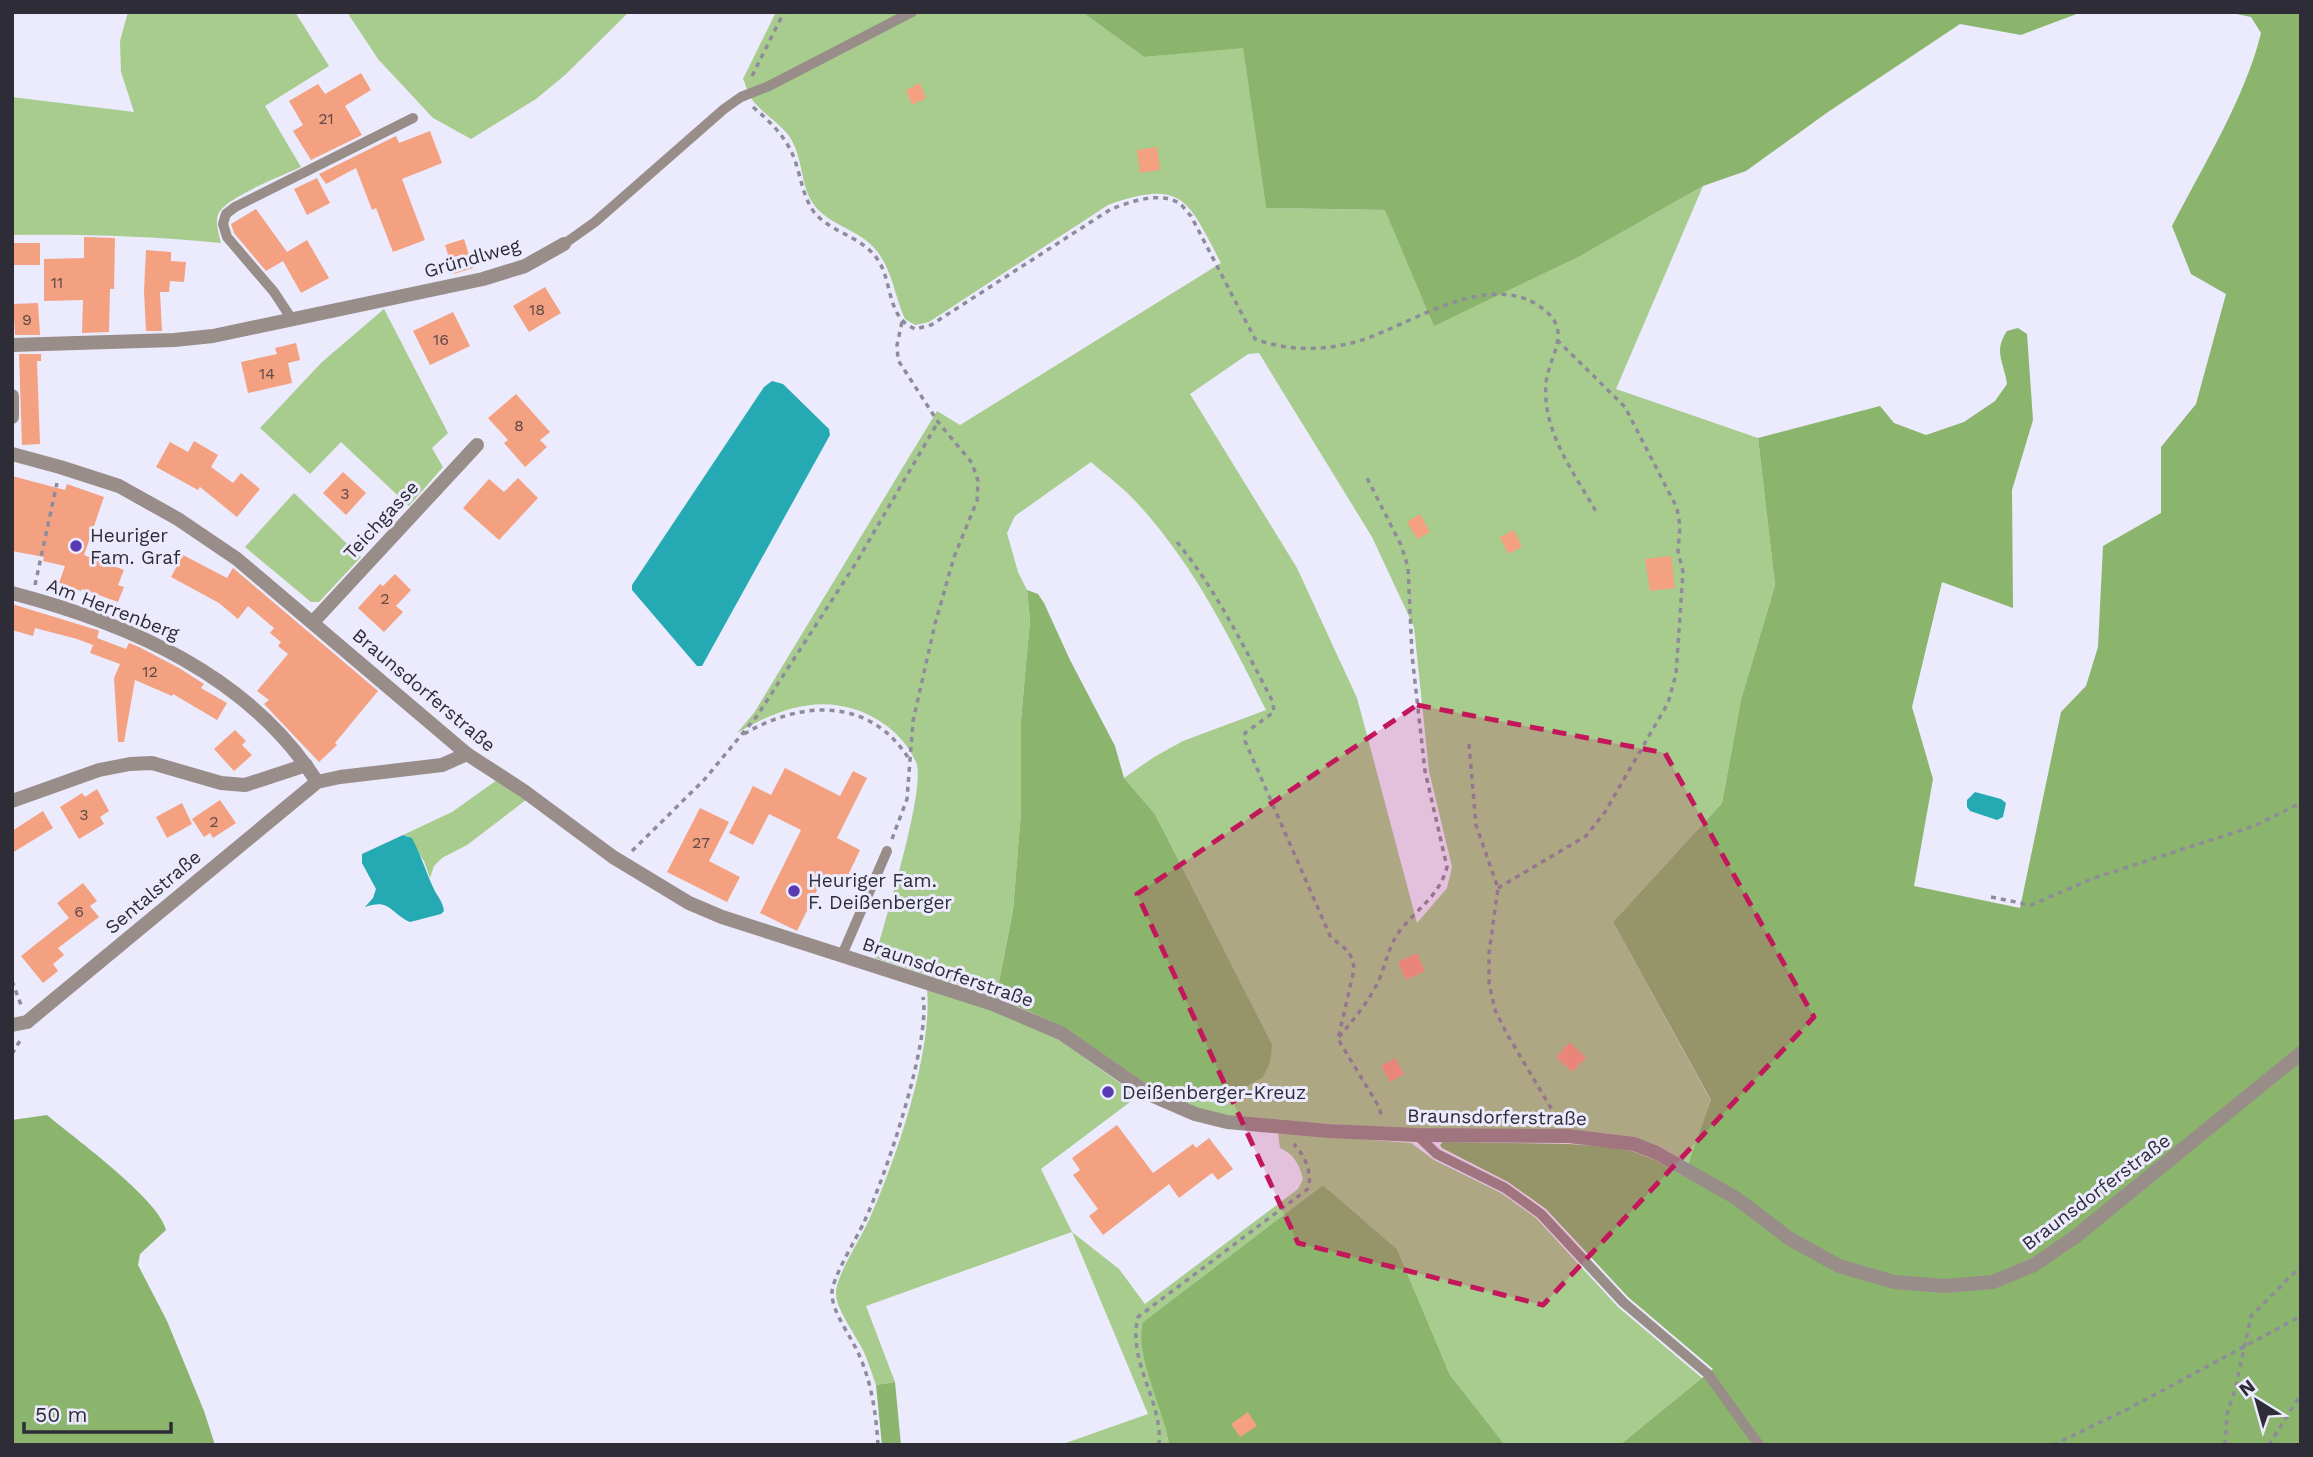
<svg xmlns="http://www.w3.org/2000/svg" width="2313" height="1457" font-family="'Work Sans',sans-serif">
<rect width="100%" height="100%" fill="#eceafd"/>
<g fill="#a8cc8e" fill-rule="evenodd">
<path d="M128 12H295L329 66 265 106 301 167C284 175 223 198 218 215 215 224 219 234 221 243 151 236 83 234 12 235V97L134 112 121 72 120 41Z"/>
<path d="M347 12H629L565 75 536 99 471 139 433 118 378 59Z"/>
<path d="M776 12H1082L1144 57 1243 47 1266 208 1385 210 1582 255 1703 186 1616 389 1758 438 1775 585 1741 700 1722 803 1613 922 1711 1101 1689 1163 1661 1147 1636 1138 1610 1134 1568 1129H1416L1278 1121 1228 1116 1195 1108 1172 1097 1272 1044 1155 814 1124 778 1154 757 1183 741 1266 710C1229 636 1195 567 1139 505 1125 489 1107 476 1091 462L1015 516 1007 533 1018 572 1027 590 1030 620 1021 720V812L1013 909 996 997 875 958C884 923 927 788 916 762 905 737 882 719 857 710 814 695 775 711 737 733L754 713 937 411 960 425 1221 263C1188 201 1184 178 1108 205L929 322 915 325 905 319C893 293 892 262 868 242 850 227 826 223 812 202 800 182 803 156 789 136 779 122 760 112 751 98 748 93 746 85 743 79ZM1259 353 1372 537 1414 627 1429 771 1452 867 1447 888 1417 923 1357 698 1297 568 1190 394 1248 354Z"/>
<path d="M384 309 448 433 432 448 443 467 409 506 341 442 310 474 260 428 322 362Z"/>
<path d="M294 493 361 557 319 602H311L245 547Z"/>
<path d="M497 780 526 800 467 845 442 858 434 866 430 878 424 861 408 836 403 835 452 812Z"/>
<path d="M927 989 991 1010 1058 1039 1138 1096 1041 1169 1072 1232 1119 1269 1145 1304 1298 1189 1303 1179C1299 1164 1294 1154 1280 1148L1278 1133 1411 1143 1434 1160 1501 1193 1536 1218 1618 1307 1702 1378 1623 1442 1624 1445H1505L1450 1375 1397 1249 1323 1185 1143 1322 1169 1445H1060L1148 1414 1072 1232 866 1306 895 1382 876 1385C872 1374 868 1361 863 1350 856 1336 835 1307 836 1293 836 1276 861 1238 869 1220 895 1162 933 1053 927 989Z"/>
</g>
<g fill="#8bb46d">
<path d="M1082 12H2082L2021 35 1960 24 1828 112 1746 171 1703 186 1582 255 1434 326 1385 210 1266 208 1243 48 1144 57Z"/>
<path d="M2227 12H2301V1445H1624L1622 1443 1713 1369 1628 1297 1546 1209 1508 1182 1442 1148 1440 1145 1443 1142 1569 1144 1608 1147 1632 1151 1655 1160 1684 1176 1711 1100 1613 922 1722 803 1741 700 1775 585 1758 438 1880 406 1894 423 1926 435 1964 422 1995 401 2007 384C2004 362 1993 352 2007 331L2018 328 2027 334 2033 420 2012 490 2013 608 1942 582 1912 707 1933 779 1914 886 2020 908 2061 712 2086 686 2098 647 2103 546 2161 513V447L2196 404 2226 294 2191 274 2172 226C2202 168 2246 96 2261 33L2251 17Z"/>
<path d="M1027 590 1038 594 1044 603 1070 660 1115 746 1124 778 1155 814 1272 1044 1270 1063 1263 1077 1247 1086 1172 1097 1145 1083 1064 1027 996 997 1013 910 1021 812V720L1030 620Z"/>
<path d="M47 1115C74 1138 159 1199 166 1230L140 1254 138 1265 167 1321 204 1411 215 1445H12V1120Z"/>
<path d="M1323 1185 1397 1249 1450 1375 1505 1445H1169C1164 1408 1134 1356 1143 1322Z"/>
<path d="M895 1382 901 1445H882L876 1385Z"/>
</g>
<g fill="#25aab3">
<path d="M772 381 783 384 829 429 830 435 702 666H697L632 590V585L764 387Z"/>
<path d="M1975 792 2001 799 2006 803 2003 817 1997 820 1970 811 1967 807V800Z"/>
<path d="M403 835 412 838C420 853 425 869 432 885 436 895 443 901 444 911L441 914 410 922C390 913 390 898 365 907L373 898 376 889 362 863V854Z"/>
</g>
<g fill="#f3a181">
<path d="M361 73 371 90 345 106 362 135 311 160 293 131 303 125 289 101 318 84 325 94Z"/>
<path d="M920 83 926 98 912 105 906 90Z"/>
<path d="M430 131 442 163 402 179 425 240 393 252 376 208 372 210 356 168 326 184 319 174 396 136 399 143Z"/>
<path d="M1157 147 1160 170 1140 173 1137 150Z"/>
<path d="M317 178 330 203 307 215 294 189Z"/>
<path d="M256 209 287 252 307 240 329 278 301 293 283 261 266 271 234 233 231 224Z"/>
<path d="M84 237 115 238 114 289H110L109 332 82 333 83 300 44 301V259L84 258Z"/>
<path d="M464 239 473 268 454 274 445 245Z"/>
<rect x="12" y="243" width="28" height="22"/>
<path d="M146 250 171 252V261L186 262 184 282 170 281 169 292H160L162 331H146L144 291Z"/>
<path d="M545 287 561 313 529 332 513 306Z"/>
<path d="M38 303 40 335H15L13 304Z"/>
<path d="M453 312 470 346 430 365 413 331Z"/>
<path d="M296 343 300 360 288 363 292 383 248 393 241 362 277 354 275 348Z"/>
<path d="M19 354H41V361H37L40 444 22 445Z"/>
<path d="M516 394 550 432 540 440 547 447 525 467 504 443 508 440 488 418Z"/>
<path d="M194 441 218 455 211 467 233 483 241 473 260 489 237 517 200 487 198 490 156 467 170 442 188 452Z"/>
<path d="M343 472 366 493 346 515 323 493Z"/>
<path d="M12 476 65 490 67 484 104 497 84 555 124 570 118 585 124 587 118 602 82 589 81 591 59 583 65 566 43 561 44 557 12 551Z"/>
<path d="M518 478 538 498 499 540 463 508 489 479 504 492Z"/>
<path d="M1420 514 1430 532 1417 539 1407 522Z"/>
<path d="M1514 530 1522 547 1508 554 1500 537Z"/>
<path d="M183 555 227 578 233 568 378 691 335 743 337 745 319 762 264 704 269 700 257 691 288 654 278 646 281 642 270 633 274 628 248 606 238 619 219 603 171 577Z"/>
<path d="M1671 556 1675 588 1650 591 1645 559Z"/>
<path d="M395 574 411 590 396 606 403 612 384 632 358 608 380 584 383 586Z"/>
<path d="M12 604 97 630 99 631 97 638 126 649 129 643 139 647 179 668 204 684 201 688 227 703 217 720 173 694 172 696 135 680 124 742H118L114 678 120 664 90 653 93 645 77 639 35 628 33 636 12 630Z"/>
<path d="M235 730 246 741 242 745 252 755 234 771 214 749Z"/>
<path d="M785 768 840 796 853 771 867 778 837 838 860 850 842 888 823 878 797 931 760 913 801 830 769 814 753 845 729 833 753 786 771 795Z"/>
<path d="M97 789 109 811 100 817 104 824 79 839 60 807 82 793 85 797Z"/>
<path d="M220 800 236 823 213 838 210 833 204 837 192 819Z"/>
<path d="M182 803 192 824 167 838 156 817Z"/>
<path d="M700 808 729 822 709 861 740 877 727 902 667 872Z"/>
<path d="M43 811 53 828 12 853V831Z"/>
<path d="M83 883 97 901 90 906 99 917 58 948 64 955 53 964 58 971 43 983 21 956 69 918 57 903Z"/>
<path d="M1417 953 1425 971 1406 980 1398 962Z"/>
<path d="M1570 1042 1586 1058 1572 1072 1556 1057Z"/>
<path d="M1395 1058 1404 1074 1390 1082 1381 1066Z"/>
<path d="M1117 1125 1153 1173 1193 1144 1196 1148 1209 1138 1233 1169 1218 1180 1212 1173 1179 1198 1169 1184 1103 1235 1089 1216 1098 1209 1073 1175 1080 1170 1072 1158Z"/>
<path d="M1248 1412 1257 1426 1240 1437 1231 1424Z"/>
</g>
<g fill="none" stroke-linecap="round" stroke-linejoin="round">
<g stroke="#8e8c9b" stroke-width="3.5" stroke-dasharray="5 5" stroke-linecap="butt">
<path d="M752 76 784 12"/>
<path d="M753 107C773 124 790 141 797 167 802 183 804 198 814 212 831 233 862 236 878 260 890 278 888 304 902 320 905 324 911 327 915 329L931 325 1111 209C1131 202 1158 191 1179 203 1183 206 1187 212 1191 216L1255 339C1290 352 1329 351 1365 339 1413 322 1475 280 1526 299 1537 303 1554 315 1557 327 1562 345 1547 365 1546 384 1542 432 1575 474 1598 515"/>
<path d="M1177 542C1217 591 1244 647 1273 702L1274 712 1245 733V741L1331 938C1344 947 1353 952 1354 970L1338 1039 1379 1107 1382 1118"/>
<path d="M35 585 57 483"/>
<path d="M744 734C802 700 870 697 909 759"/>
<path d="M1469 744 1476 825 1498 888 1489 953V983L1495 1010 1507 1034 1558 1120"/>
<path d="M892 839 907 799 913 721 935 624 954 557 977 501 978 481 972 463 938 422 898 360 897 345 902 322"/>
<path d="M632 851 704 780 757 716 856 563 938 422"/>
<path d="M1498 888 1586 836 1605 812 1668 703 1676 674 1683 572 1678 551 1680 526 1677 508 1625 407 1557 340"/>
<path d="M1991 897 2031 905 2094 878 2254 826 2301 803"/>
<path d="M12 981 21 1005"/>
<path d="M1339 1037C1354 1019 1370 1000 1380 978 1386 962 1389 946 1399 932 1416 909 1439 897 1447 867L1425 771 1412 655 1408 567 1401 545 1365 474"/>
<path d="M12 1054 21 1039"/>
<path d="M878 1445C876 1414 872 1385 860 1357 853 1339 832 1313 832 1294 831 1279 857 1238 864 1222 885 1178 931 1042 923 997"/>
<path d="M1159 1445C1163 1401 1127 1362 1138 1317L1309 1188C1311 1169 1306 1158 1294 1144"/>
<path d="M2053 1445 2128 1409 2301 1316"/>
<path d="M2225 1445 2227 1414 2236 1386 2251 1316 2301 1266"/>
<path d="M2269 1445 2301 1394"/>
</g>
<g stroke="#998d8a" stroke-width="10">
<path d="M564 244 595 222 724 109 741 97 769 86 912 12"/>
<path d="M293 321 274 292 227 237 223 224 226 214 235 207 413 118"/>
<path d="M842 955 887 851"/>
<path d="M1417 1135 1437 1154 1505 1188 1541 1214 1623 1302 1708 1374 1759 1445"/>
</g>
<g stroke="#998d8a" stroke-width="14">
<path d="M12 345 174 340 213 336 483 279 525 266 564 244"/>
<path d="M12 396V417"/>
<path d="M12 454 60 467 119 486 178 519 237 559 467 754 524 791 613 857 689 903 722 917 993 1004 1061 1033 1149 1094 1195 1114 1227 1122 1329 1131 1417 1135 1569 1136 1634 1144 1657 1153 1736 1198 1790 1239 1839 1266 1894 1282 1945 1286 1993 1282 2034 1265 2075 1237 2301 1053"/>
<path d="M12 593C130 624 250 676 317 782"/>
<path d="M313 622 477 445"/>
<path d="M12 801 99 770 130 764 152 763 221 783 245 785 306 765"/>
<path d="M12 1025 27 1022 317 782 340 777 442 765 467 754"/>
</g>
</g>
<path fill="#c2185b" fill-opacity="0.2" stroke="#c2185b" stroke-width="5" stroke-dasharray="14 9" stroke-linejoin="round" d="M1417 705 1665 753 1814 1017 1543 1305 1298 1243 1137 894Z"/>
<g fill="#5a3ab2" stroke="#eceafd" stroke-width="2.5">
<circle cx="76" cy="546" r="7"/>
<circle cx="794" cy="891" r="7"/>
<circle cx="1108" cy="1092" r="7"/>
</g>
<g text-anchor="middle" dominant-baseline="central" stroke-width="6" stroke-linejoin="round" paint-order="stroke">
<g font-size="16" fill="#5f4949">
<text x="326" y="118">21</text>
<text x="57" y="282">11</text>
<text x="537" y="309">18</text>
<text x="27" y="319">9</text>
<text x="441" y="339">16</text>
<text x="267" y="373">14</text>
<text x="519" y="425">8</text>
<text x="345" y="493">3</text>
<text x="385" y="598">2</text>
<text x="150" y="671">12</text>
<text x="84" y="814">3</text>
<text x="214" y="821">2</text>
<text x="701" y="842">27</text>
<text x="79" y="911">6</text>
</g>
<g font-size="19" fill="#2e2c36" stroke="#eceafd">
<text transform="translate(472 258) rotate(-16)">Gründlweg</text>
<text transform="translate(381 520) rotate(-47)">Teichgasse</text>
<text transform="translate(113 609) rotate(21)">Am Herrenberg</text>
<text transform="translate(424 690) rotate(40)">Braunsdorferstraße</text>
<text transform="translate(153 892) rotate(-40)">Sentalstraße</text>
<text transform="translate(948 972) rotate(19)">Braunsdorferstraße</text>
<text transform="translate(1497 1117) rotate(1)">Braunsdorferstraße</text>
<text transform="translate(2096 1192) rotate(-37)">Braunsdorferstraße</text>
</g>
<g font-size="19" fill="#2e2c36" stroke="#eceafd" text-anchor="start">
<text x="90" y="535">Heuriger<tspan x="90" dy="22">Fam. Graf</tspan></text>
<text x="808" y="880">Heuriger Fam.<tspan x="808" dy="22">F. Deißenberger</tspan></text>
<text x="1122" y="1092">Deißenberger-Kreuz</text>
</g>
</g>
<rect width="2313" height="1457" fill="none" stroke="#2e2c36" stroke-width="28"/>
<g transform="translate(2257 1401) rotate(323)" stroke="#eceafd" stroke-width="5" paint-order="stroke">
<path d="M0-5L12 26L0 18L-12 26Z" fill="#2e2c36"/>
<text y="-10" font-size="19" font-weight="bold" text-anchor="middle" fill="#2e2c36">N</text>
</g>
<path d="M24 1422v10h147v-10" fill="none" stroke="#2e2c36" stroke-width="3.5"/>
<text x="35" y="1422" font-size="21" fill="#2e2c36" stroke="#eceafd" stroke-width="5" paint-order="stroke">50 m</text>
</svg>
